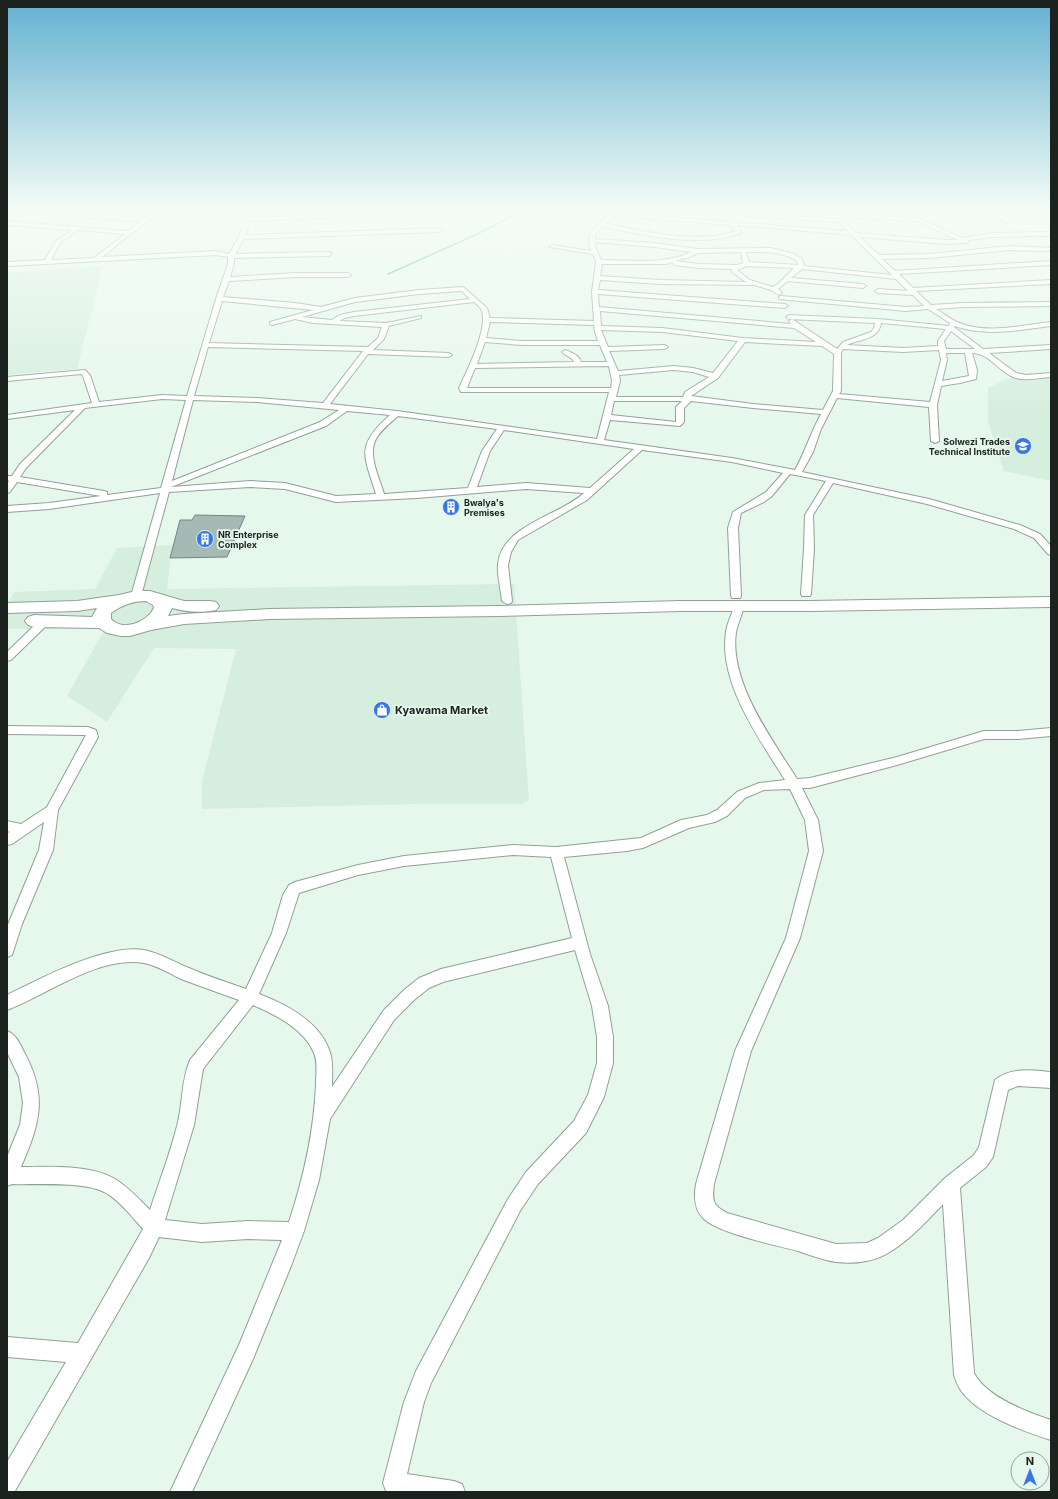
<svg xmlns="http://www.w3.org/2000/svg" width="1058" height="1499" font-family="Inter,sans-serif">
<rect width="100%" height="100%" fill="#e6f8ec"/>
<g fill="#d6eedd">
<path d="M103 266 77 369 7 375V273Z"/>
<path d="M1051 377V481L1004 471 988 421V388L1009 378H1039Z"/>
<path d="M172 545 167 589 514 584 529 801 524 802V804H418L202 809V781L236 649 154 648 107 722 67 696 105 629H7V604L14 592 95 589 117 548Z"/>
</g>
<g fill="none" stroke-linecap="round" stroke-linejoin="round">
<path stroke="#3cadaf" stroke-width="1.5" d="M388 274 471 237 525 210"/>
</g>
<path fill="#a5bab4" stroke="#738681" d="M195 515 245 516 227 557 170 558 180 520H192Z"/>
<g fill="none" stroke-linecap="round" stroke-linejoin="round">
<g stroke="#90a095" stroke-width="2">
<g id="minor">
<path d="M11 210 145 218 156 210H161L102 257 216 251 229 254 239 237 249 210H254L251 218 454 210 456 211 453 213 250 221 245 235 440 228 443 230 440 232 244 239 235 254 329 252 332 254 329 256 234 258V264L230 277 297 273H348L351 275 348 277H297L229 281 223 297 295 303 321 307 355 298 419 290 463 287 487 308 490 318 594 321 592 292 596 262 593 254 549 247 552 245 591 251C590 247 588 240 590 235 594 226 611 210 620 210L617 213 629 214 848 231 839 222 747 216 734 210H741L748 213 835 219 826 210H832L836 214 918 218 962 238 994 233 1051 232V236L994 237 968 240V242L966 243 946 244 860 237 879 255 930 254 1009 246 1050 248 1051 249 1048 251 1009 250 930 258 882 259 895 271 1051 261V265L899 274 913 288 1051 280V284L916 291 931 305 963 303 1051 302V306L963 307 936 309C943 313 950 319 957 322 986 335 1022 325 1051 322V326C1019 330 986 337 955 326L954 327 983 349 1051 345V349L989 353 1016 373 1026 375 1051 373V377C1039 378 1022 382 1011 376 997 369 988 353 972 353L977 370 976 379 960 383 941 386 937 405 939 441 935 443 931 441 929 407 837 398 821 429 813 452 802 472 929 499 1020 525 1040 534 1051 546V555L1048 554 1034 538 1014 529 927 504 833 483 813 515 814 549 811 594 810 596H802L801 594 804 549 805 515 826 481 790 474 772 496 764 502 741 513 738 528 741 596 740 598H732L731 596 728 528 733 512 766 492 783 473 732 462 642 450 587 500 518 540 511 552 508 565 512 601 511 603 507 604 502 601C501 590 497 576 498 564 502 525 559 516 584 493L526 489 417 498 336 502 285 489 250 487 169 492 141 596 140 598H132L131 596 160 493 49 509 7 512V506L49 503 101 496 17 482 10 492 7 493V484L9 481 7 480V476H12L20 464 75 410 7 419V415L92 403 83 376 81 374 7 381V377L85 370 90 375 99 402 162 395 187 396 216 299 228 264V257L216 255 7 266V262L45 260 56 241 72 230 7 225V221L128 231 141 221 55 216ZM614 216 729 225 736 231C700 244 641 232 605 223ZM839 217 917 221 958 240H946L856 233ZM736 225 851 235 892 275 804 266 802 259 794 254 771 248 698 249 655 243 595 239 596 233 603 226C643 236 701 248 741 233V229ZM78 230 125 234 94 258 51 260 60 243ZM595 242 655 247 691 252C664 265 631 260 601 260L596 249ZM741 252 743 263 737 265 699 264 675 261 687 258 698 253ZM746 252C764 252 782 251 797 261L798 265 749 262ZM672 262 674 265 699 268 732 269V272L746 282 660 280 600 276 602 264H666ZM747 266 794 268 779 283 773 287 750 280 737 270ZM802 269 896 279 908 291 878 289 875 291 878 293 913 295 924 306 906 307 781 296 779 297V299L906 311 928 309 950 323 949 326 878 319 789 315 786 317 789 319 875 323 874 328 871 332 843 342 837 349 792 319 789 321 791 324 599 307 598 294 785 308 788 306 785 304 598 290 600 280 660 284 754 285 771 290 779 295 782 293 778 289 788 281 863 288 866 286 863 284 791 278ZM462 291 470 299 354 312 340 315 332 320 302 317 355 302 419 294ZM222 301 313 310 270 322V324L272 325 295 319 313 323 382 327 378 338 368 347 209 343ZM474 302C477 305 481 307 482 311 488 329 467 371 459 388L461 392H609L597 439 397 411 330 404 368 354 449 357 452 355 449 353 373 350 384 339 389 326 421 318V316L386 323 340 321 344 318 354 316ZM600 311 794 328 816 342 743 338 662 328 601 326ZM490 322 594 325 595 332 598 341H521L486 338ZM881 323 946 329 938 341V346L903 348 847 345C859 339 879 340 881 323ZM601 330 662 332 738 341 713 373 693 368 674 366 618 371 609 351 665 349 668 347 665 345 608 347ZM951 331 975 349H946L944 341ZM485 342 521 345H600L607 362H581C580 356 571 352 565 350L562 352C565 356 573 357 574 362L477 364ZM745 342 822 346 834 354 833 391 823 410 753 404 691 396 718 378ZM208 347 363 351 323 403 257 398 194 396ZM843 349 903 352 939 350 941 360 930 402 839 394 841 391V353ZM946 353H965L969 376 942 381 947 360ZM609 366 612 381 611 388H467L475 368ZM674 370 693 372 709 377 685 392 683 397H616L620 381 619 375ZM162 399 186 400 161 488 107 495V492L104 491 20 477 26 468 85 408ZM193 400 257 402 339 410 320 422 172 481ZM614 401H682L676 407V422L611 415ZM691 401 753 408 821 414C811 432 805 452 795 470L732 458 604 440 610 420 680 426 684 422V408ZM347 411 390 415C355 446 364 455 376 494L336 496 285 483 250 481 171 487 326 426ZM398 416 497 429 482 451 468 488 384 494C380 479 367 455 376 439 381 430 390 423 398 416ZM504 430 634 449 590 488 526 483 477 487 490 451Z"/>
<path d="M668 210 692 211 730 210 692 215Z"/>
<path d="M990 210H995L1003 215 1051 213V217L1007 218 1010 221 1007 223 998 218Z"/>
<path d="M739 603 744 606C742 615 738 623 736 632 729 682 772 739 797 779L810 778 897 757 984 731H1018L1051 728V736L1018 739H984L897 765 810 788H802L818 820 823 851 800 938 751 1051 714 1184C712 1200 712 1205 727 1213L836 1244 867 1243 878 1238 903 1220 945 1178 974 1155 979 1147 995 1080C1011 1067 1031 1070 1051 1072V1088L1018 1086 1008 1090 993 1157 986 1167 960 1188 974 1373C986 1397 1027 1412 1051 1420V1440C1023 1431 980 1416 962 1392 958 1387 956 1381 954 1375L943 1204C924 1224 895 1257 866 1261 857 1263 844 1263 836 1262 823 1260 810 1255 798 1251 776 1245 717 1233 703 1218 694 1209 694 1196 696 1184L735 1051 786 938 809 851 805 820 790 789 764 790 745 798 727 816 715 822 689 828 643 848 627 851 564 857 590 954 608 1006 613 1037V1063L604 1097 586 1133 538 1184 520 1211 431 1383 424 1402 407 1474 454 1481 462 1484 465 1492H390L386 1491 383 1483 404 1402 416 1371 508 1199 526 1172 574 1121 588 1095 597 1063V1037L592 1006 575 950 443 982 429 988 414 1000 394 1020 330 1119 319 1180 304 1231 291 1266 253 1359 192 1492H170L239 1345 282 1240 248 1239 202 1242 159 1237 149 1258 15 1491 7 1492V1462L66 1362 7 1357V1337L78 1343 143 1229C132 1217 120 1201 106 1193 85 1181 36 1185 12 1184L7 1186V1157L20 1125 23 1103 19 1077 7 1052V1031C16 1034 20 1044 24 1052 48 1096 40 1123 21 1167 49 1167 94 1164 118 1181 130 1189 140 1200 150 1210 159 1182 170 1154 177 1126 183 1104 181 1081 190 1060L239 1000C219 993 200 986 181 979 169 973 158 966 144 963 99 955 47 995 7 1010V995C42 978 105 944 144 950 160 953 174 962 189 968 207 976 227 982 246 989L272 933 283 895 289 885 295 882 358 865 404 856 513 845 556 847 641 838 681 820 707 815 717 810 737 792 759 783 785 780C760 740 718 682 726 632 727 623 732 615 734 606ZM513 855 551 857 572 938 441 969 419 978 404 990 384 1010 332 1087C332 1077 333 1066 331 1056 323 1023 288 1005 259 994L286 933 299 893 358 875 404 866ZM253 1005C276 1015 304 1029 314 1053 318 1062 316 1074 316 1084 314 1132 304 1176 289 1222L248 1221 202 1224 165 1220 194 1125 203 1069Z"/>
<path d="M45 618 49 619 50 621 49 623 11 660 7 661V652L41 619Z"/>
<path d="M7 726 88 727 96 730 98 737 58 810 53 850 22 924 12 955 7 957V927L39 850 44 822 12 844 7 845V833L10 832 7 831V821L21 824 47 807 86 735 7 734Z"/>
</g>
</g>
<g stroke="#90a095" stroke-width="2">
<path id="trunk" d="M136 591H150L184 601H210L216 602 219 606 216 610C202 613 186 612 172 608L168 616 184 614 269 609 498 606 681 601H810L1051 597V607L810 611H681L498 616 269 619 184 624 151 630 130 636H121L107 633 99 628 34 627 28 625 25 621 28 617 34 615 92 617 97 608 77 611 7 613V603L77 601 119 595ZM146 601 153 605 154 608C147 622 123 632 111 619V613C122 605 133 601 146 601Z"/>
</g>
<use href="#minor" fill="#fff" fill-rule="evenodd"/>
<use href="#trunk" fill="#fff" fill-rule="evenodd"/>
</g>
<linearGradient id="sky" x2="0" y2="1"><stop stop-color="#63b1d1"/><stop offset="0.5" stop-color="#f4fcf6"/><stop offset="1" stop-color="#f4fcf6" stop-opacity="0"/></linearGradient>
<rect width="1058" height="420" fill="url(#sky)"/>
<defs>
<g id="university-disc" transform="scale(0.9)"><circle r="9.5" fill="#3777e5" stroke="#e6f8ec"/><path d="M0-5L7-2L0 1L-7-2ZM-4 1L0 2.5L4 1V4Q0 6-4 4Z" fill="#fff"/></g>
<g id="building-disc" transform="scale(0.9)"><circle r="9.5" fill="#3777e5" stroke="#e6f8ec"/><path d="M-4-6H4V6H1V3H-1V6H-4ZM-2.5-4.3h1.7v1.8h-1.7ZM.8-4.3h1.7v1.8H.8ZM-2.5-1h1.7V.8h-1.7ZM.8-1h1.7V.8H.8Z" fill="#fff"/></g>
<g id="shop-disc" transform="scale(0.9)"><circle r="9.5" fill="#3777e5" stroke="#e6f8ec"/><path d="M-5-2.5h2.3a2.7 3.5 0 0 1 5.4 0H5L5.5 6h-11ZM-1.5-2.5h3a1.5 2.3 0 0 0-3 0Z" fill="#fff"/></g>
</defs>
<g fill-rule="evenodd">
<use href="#university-disc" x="1023" y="446"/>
<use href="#building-disc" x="451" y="507"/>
<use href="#building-disc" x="205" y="539"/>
<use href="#shop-disc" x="382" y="710"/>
</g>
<g text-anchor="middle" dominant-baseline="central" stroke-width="3.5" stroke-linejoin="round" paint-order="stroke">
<g font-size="9" font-weight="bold" fill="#1c221e" stroke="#e6f8ec" text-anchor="start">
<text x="1010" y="441" text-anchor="end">Solwezi Trades<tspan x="1010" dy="10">Technical Institute</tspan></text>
<text x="464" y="502">Bwalya's<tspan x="464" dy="10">Premises</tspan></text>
<text x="218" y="534">NR Enterprise<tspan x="218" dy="10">Complex</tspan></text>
</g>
<g font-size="11" font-weight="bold" fill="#1c221e" stroke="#e6f8ec" text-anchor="start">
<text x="395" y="710">Kyawama Market</text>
</g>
</g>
<rect width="1058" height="1499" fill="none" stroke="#1c221e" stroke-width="16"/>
<g transform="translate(1030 1471)"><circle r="19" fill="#e6f8ec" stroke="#95a29a"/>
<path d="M0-3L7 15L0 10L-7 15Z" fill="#3777e5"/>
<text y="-6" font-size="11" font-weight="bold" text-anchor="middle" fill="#1c221e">N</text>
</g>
</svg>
